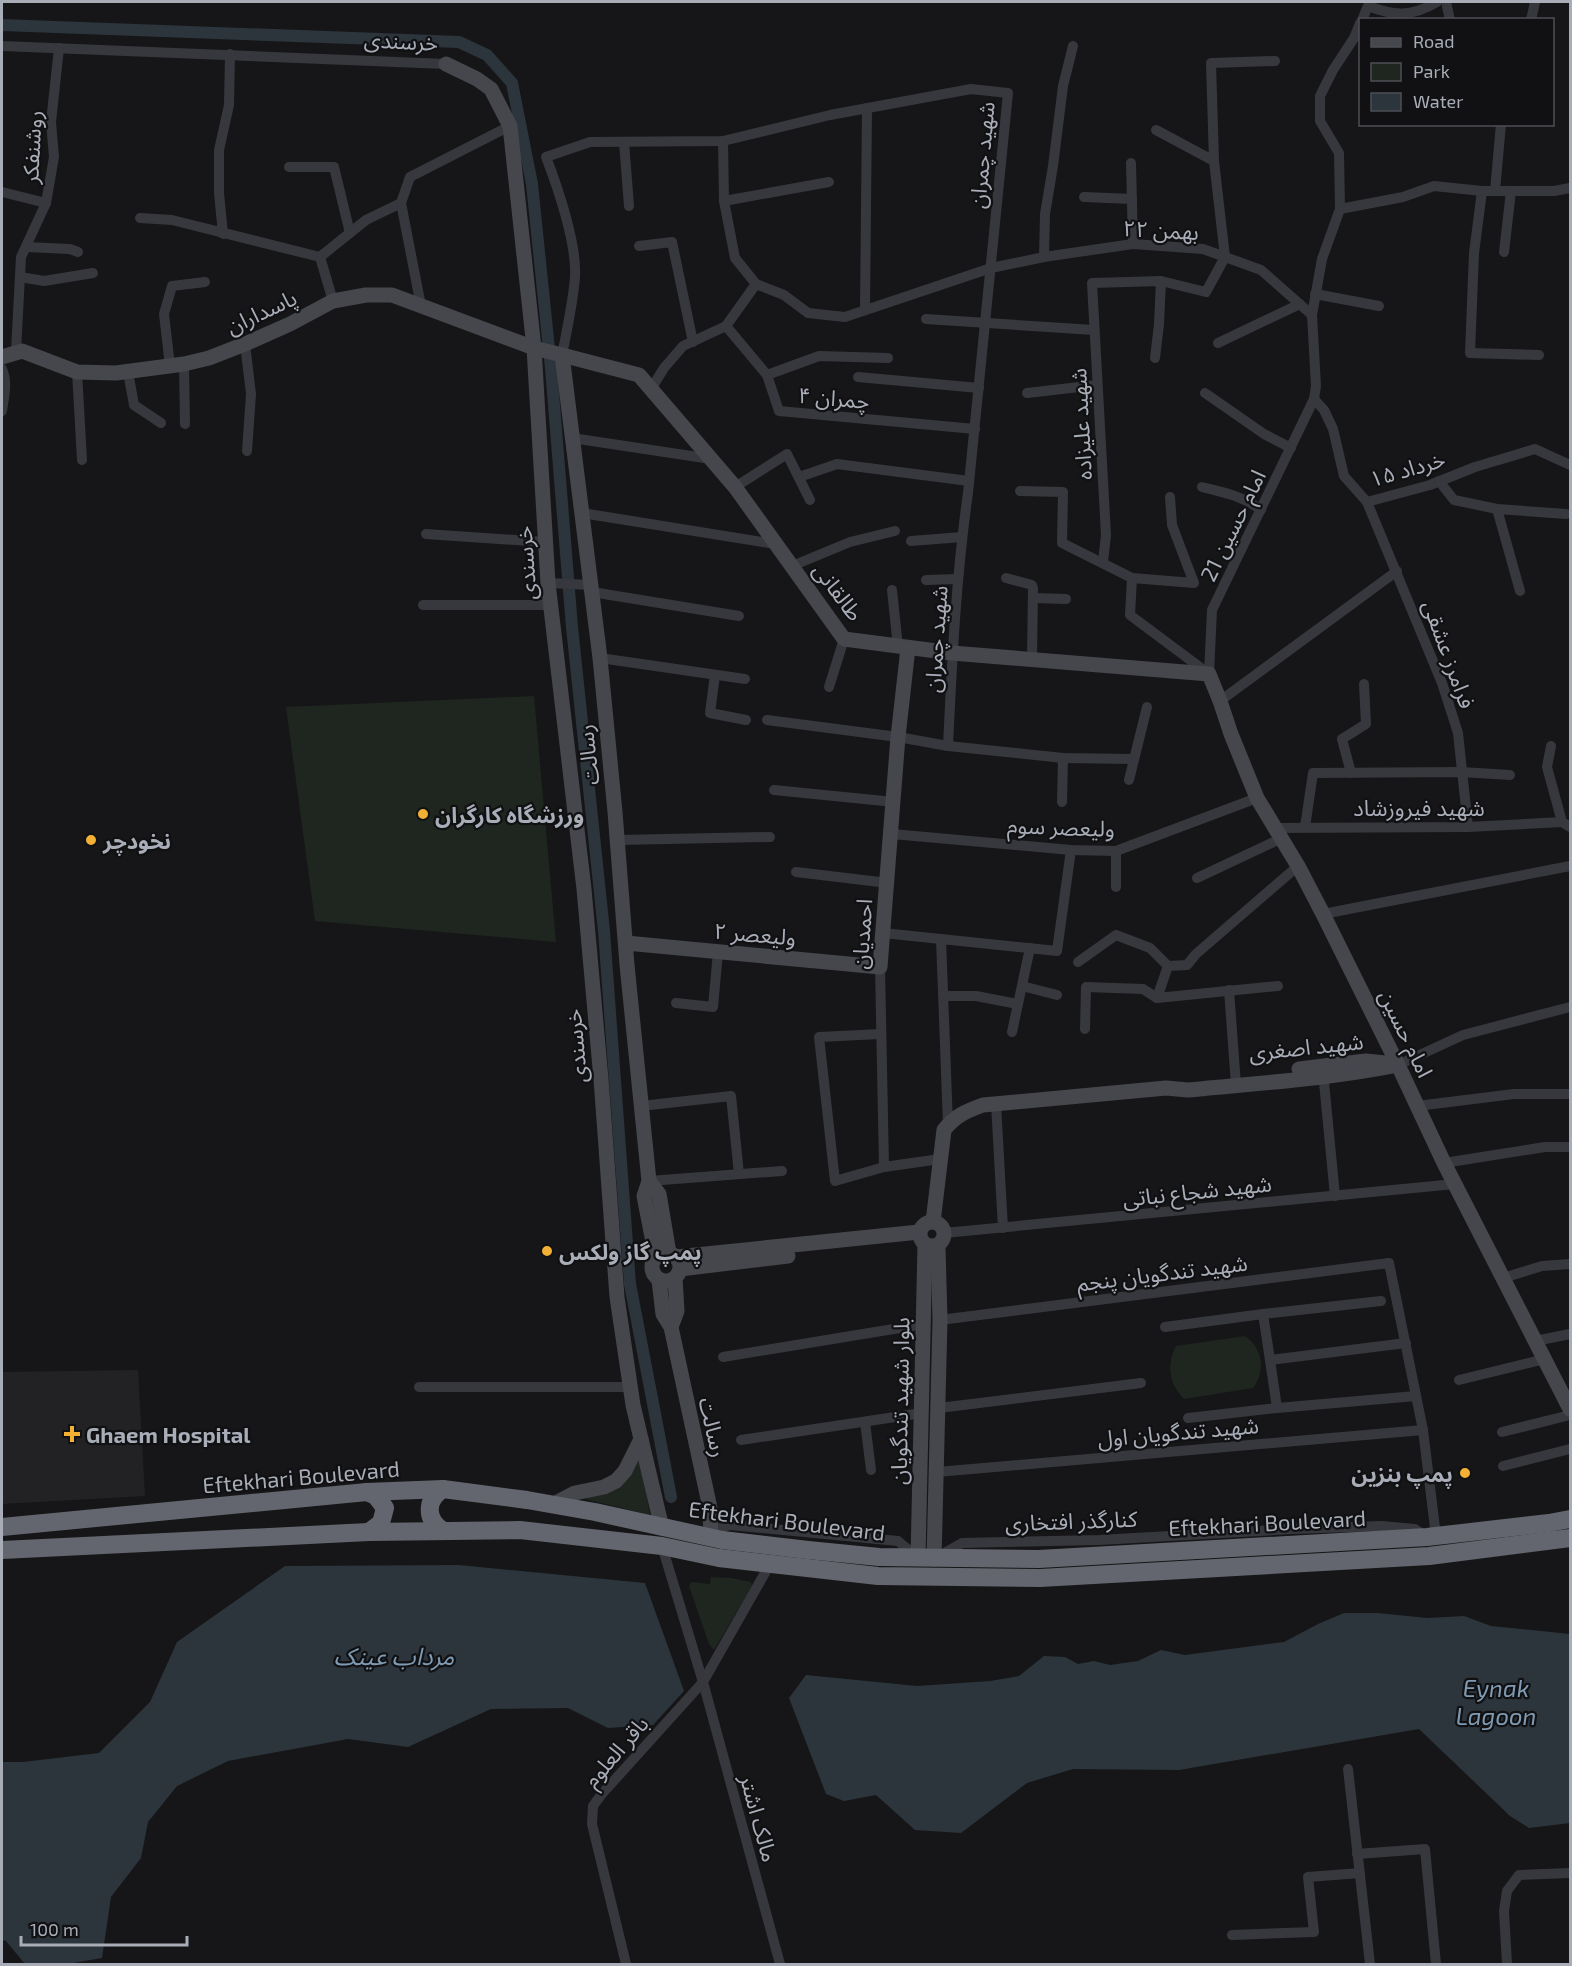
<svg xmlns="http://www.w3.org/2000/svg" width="1572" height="1966" font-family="'Exo 2','Noto Sans Arabic',sans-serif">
<rect width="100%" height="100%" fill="#161618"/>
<path fill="#222225" d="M138 1370 145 1496 2 1504V1372Z"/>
<g fill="#1e261f">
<path d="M534 696 556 942 315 921 286 707Z"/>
<path d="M1245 1336C1263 1349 1266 1370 1253 1388L1184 1399C1169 1384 1166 1365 1176 1346Z"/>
<path d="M638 1462H641L650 1515 585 1499C611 1485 623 1494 638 1462Z"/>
<path d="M711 1577 731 1578 751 1582 752 1586 714 1650 709 1644 689 1586 691 1582 710 1584Z"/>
</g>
<g fill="#2c353c">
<path d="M459 1565 645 1583 684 1691 653 1725 608 1728 568 1708 491 1709 408 1747 348 1739 228 1761 177 1786 148 1822 141 1858 111 1897 102 1958 67 1964H25L6 1941 2 1940V1762H23L99 1753 150 1702 177 1642 285 1566Z"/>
<path d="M1344 1613H1377L1428 1618 1464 1616 1491 1626 1570 1634V1823L1529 1828 1510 1816 1419 1729 1179 1770 1073 1769 1027 1783 961 1833 915 1830 876 1795 844 1801 826 1794 789 1698 806 1675 917 1686 990 1681 1019 1676 1044 1656 1065 1657 1078 1664 1094 1661 1110 1665 1138 1661 1161 1650 1185 1655 1284 1642 1318 1624Z"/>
</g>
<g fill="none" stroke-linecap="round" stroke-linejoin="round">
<path stroke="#2c353c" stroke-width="12" d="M2 25 459 42 487 55 512 83 532 184 551 368 572 627 604 931 630 1284 671 1497"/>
<g stroke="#37383d" stroke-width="10">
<path d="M1446 2 1450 20"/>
<path d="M1362 20 1368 6C1394 16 1412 17 1437 2"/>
<path d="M1531 20 1535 2"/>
<path d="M2 46 446 64"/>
<path d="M1156 130 1214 161"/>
<path d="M723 141 724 201 735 258 756 284 784 295 808 313 845 317 991 268 1044 257 1133 244 1203 249 1261 270 1312 315"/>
<path d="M624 142 629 206"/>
<path d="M1131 163 1133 244"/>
<path d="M289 167H334L350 233"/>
<path d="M1482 191 1474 253 1470 353 1539 355"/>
<path d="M1495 191 1501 124"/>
<path d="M2 192 46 203"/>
<path d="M1084 197 1132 199"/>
<path d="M724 201 829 182"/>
<path d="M1340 209 1403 197 1434 186 1482 191H1554L1570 188"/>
<path d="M140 218 172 220 320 257"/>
<path d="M223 234 219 193V150L229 105 230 54"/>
<path d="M639 246 672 242 693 342"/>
<path d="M26 247 70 249 78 252"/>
<path d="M1504 252 1511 191"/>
<path d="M320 257 366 220 401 203"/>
<path d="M320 257 333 301"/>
<path d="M1044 257 1045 214 1053 166 1063 86 1073 46"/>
<path d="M20 277 44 281 93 273"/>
<path d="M1315 294 1379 306"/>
<path d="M421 306 401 203 410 177 510 126"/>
<path d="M865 310 867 108"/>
<path d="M926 319 1094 330"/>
<path d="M726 326 767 375"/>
<path d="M1218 343 1300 304"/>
<path d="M245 344 251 394 247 451"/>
<path d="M16 351 21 257 46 203 54 157 51 122 59 48"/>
<path d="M562 355C567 329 573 303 575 277 577 244 558 188 546 157L590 142 723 141 830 115 971 89 1008 93 968 493C956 577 952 661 948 746"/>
<path d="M888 358 819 356 767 375 779 411 975 429"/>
<path d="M1155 358 1159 324 1161 281"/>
<path d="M184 364 185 424"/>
<path d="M170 366 164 314 172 286 205 282"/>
<path d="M2 369C8 383 4 396 2 411"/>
<path d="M77 372 82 460"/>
<path d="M128 372 134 405 161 423"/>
<path d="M858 377 979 388"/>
<path d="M651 389 664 368 683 346 726 326 756 284"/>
<path d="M1027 393 1097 385"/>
<path d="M1205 393 1264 434 1291 448"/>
<path d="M1314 399 1324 410 1333 429 1344 476 1367 502 1430 485 1475 467 1535 449 1570 465"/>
<path d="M572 438 711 459"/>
<path d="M799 477 837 464 969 481"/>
<path d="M1439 481 1454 500 1497 509 1566 514"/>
<path d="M735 487 787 454 810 500"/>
<path d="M1202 487C1223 492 1243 496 1261 510"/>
<path d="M1020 491 1063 492 1062 543 1132 578 1194 583 1172 525 1170 497"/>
<path d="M1367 502 1442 683 1458 733 1468 827"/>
<path d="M1497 509 1520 591"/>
<path d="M582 513 775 544"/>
<path d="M426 534 545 542"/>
<path d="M911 541 962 537"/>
<path d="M1103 562 1106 535 1092 283 1161 281 1206 292 1225 257 1214 161 1211 63 1275 61"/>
<path d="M792 566 850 542 895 531"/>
<path d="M1006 578 1032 585 1033 588 1032 659"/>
<path d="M1132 578 1130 615 1209 674"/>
<path d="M926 580 958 579"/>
<path d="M548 583 591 585"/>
<path d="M892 590 898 647"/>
<path d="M592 592 739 616"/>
<path d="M1033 598 1066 599"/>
<path d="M423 605H551"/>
<path d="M600 658 745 679"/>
<path d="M1209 674 1212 610 1314 399 1316 386 1312 315 1322 259 1340 209 1339 153 1320 121V96L1333 70 1354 38 1360 23"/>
<path d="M715 675 710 713 746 720"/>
<path d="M829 687 844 639"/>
<path d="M1220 701 1397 571"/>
<path d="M767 720 898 737 948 746 1063 758 1133 759"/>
<path d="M1551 746 1547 767 1562 822 1570 827"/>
<path d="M1351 773 1342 739 1366 724 1364 684"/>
<path d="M1129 780 1147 707"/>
<path d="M774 790 894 802"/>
<path d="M1062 802 1063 758"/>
<path d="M1305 827 1313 773 1461 772 1510 775"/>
<path d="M1275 828 1468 827 1562 822"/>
<path d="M892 834 1071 850 1116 851 1257 798"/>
<path d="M618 840 770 837"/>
<path d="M1116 851V887"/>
<path d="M796 872 888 883"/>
<path d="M1197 878 1282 838"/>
<path d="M1323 914 1570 866"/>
<path d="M883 933 1057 951 1071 850"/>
<path d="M941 939 948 1125"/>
<path d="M1078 962 1116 935 1150 948 1168 966 1187 965 1196 954 1298 866"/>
<path d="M880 967 884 1167 940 1159"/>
<path d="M1022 986 1057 995"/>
<path d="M1229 990 1236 1085"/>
<path d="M944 996H976L1018 1004"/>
<path d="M1157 998 1168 966"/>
<path d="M676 1003 713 1007 718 952"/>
<path d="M1085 1029 1086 987 1143 989 1157 998 1278 986"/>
<path d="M1012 1032 1030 948"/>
<path d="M880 1034 819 1037 835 1181 884 1167"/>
<path d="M1398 1065 1463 1035 1570 1007"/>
<path d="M1323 1072 1335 1196"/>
<path d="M996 1104 1003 1228"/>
<path d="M641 1106 731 1096 739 1174"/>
<path d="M1417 1106 1514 1094H1570"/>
<path d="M1444 1163 1545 1147H1570"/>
<path d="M649 1181 782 1171"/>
<path d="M944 1233 1455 1184"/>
<path d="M1503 1278 1542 1266 1570 1264"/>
<path d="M940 1320 1389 1263 1423 1430 1436 1536"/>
<path d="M1165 1327 1263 1314"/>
<path d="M1535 1341 1570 1334"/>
<path d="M723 1357 924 1324"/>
<path d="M1270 1360 1263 1314 1381 1301"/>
<path d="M1459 1380 1545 1359"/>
<path d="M419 1387H630"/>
<path d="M939 1408 1141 1383"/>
<path d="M1277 1408 1416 1396"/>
<path d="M1188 1418 1277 1408 1270 1360 1406 1343"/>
<path d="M865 1422 871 1470"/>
<path d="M1502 1432 1570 1415"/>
<path d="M741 1440 922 1413"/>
<path d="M1503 1466 1570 1449"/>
<path d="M937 1472 1423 1430"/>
<path d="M711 1537 720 1528 730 1525 898 1541 918 1558"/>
<path d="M662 1546 703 1682 780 1964"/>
<path d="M939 1556 962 1543 1099 1540 1292 1529 1381 1526 1415 1529 1422 1534"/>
<path d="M1348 1769 1370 1964"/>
<path d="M1357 1854 1425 1849 1436 1964"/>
<path d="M1232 1935 1314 1932 1308 1877 1360 1873"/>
<path d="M626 1964 592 1824 593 1806 601 1795 703 1682 770 1564"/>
<path d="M1507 1964 1504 1911 1507 1891 1519 1875 1570 1873"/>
</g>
<g stroke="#45474d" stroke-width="15">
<path d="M446 64 477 79 491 89 510 126 534 348 548 583 584 889 601 1079 617 1297 633 1405 662 1528"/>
<path d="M562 355 639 375 735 487 844 639 952 653 1209 674 1220 701 1231 734 1257 798 1298 866 1323 914 1398 1065 1444 1163 1570 1409"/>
<path d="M2 357 22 351 77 372 116 373 184 364 209 358 245 344 290 324 333 301 366 295H392L534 348 562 355 600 658 615 812 627 965 649 1181 644 1196 656 1257"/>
<path d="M626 943 880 967 898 737 908 648"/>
<path d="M1299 1069 1366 1061 1385 1063"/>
<path d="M649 1181 659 1194 669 1253"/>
<circle cx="932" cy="1234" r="12"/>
<path d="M933 1222 944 1130C955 1116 966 1111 983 1105L1166 1088 1188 1090C1258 1083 1329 1079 1398 1065"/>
<circle cx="666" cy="1267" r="14"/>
<path d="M676 1257 919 1232"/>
<path d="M680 1269 788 1256"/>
<path d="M659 1280 663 1314 671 1327 710 1508 711 1537"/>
<path d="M671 1327 677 1311 675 1278"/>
<path d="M552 1505 575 1493 604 1487 616 1481 625 1471 641 1439"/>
<path d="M918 1558 925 1245"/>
<path d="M934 1559 940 1320 938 1246"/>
</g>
<g stroke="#63666e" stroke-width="18">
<path d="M367 1492 376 1496 385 1508 381 1523 369 1532"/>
<path d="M2 1527 367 1492 443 1489 527 1500 595 1512 722 1540 808 1550 879 1557 1039 1559 1427 1537 1549 1523 1570 1519"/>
<path d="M442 1530C425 1519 426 1499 443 1489"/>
<path d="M2 1550 369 1532 520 1530 662 1546 719 1558 878 1576 1040 1578 1429 1556 1570 1538"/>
</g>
</g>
<g fill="#f2b134" stroke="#111113" stroke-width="2">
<circle cx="423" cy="814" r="6"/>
<circle cx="91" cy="840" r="6"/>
<circle cx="547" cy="1251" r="6"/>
<path d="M69 1425h6v6h6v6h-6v6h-6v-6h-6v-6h6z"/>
<circle cx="1465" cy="1473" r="6"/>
</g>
<g text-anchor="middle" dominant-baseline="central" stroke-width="4.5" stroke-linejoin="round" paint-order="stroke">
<g font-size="22" fill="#a8adb8" stroke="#111113">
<text transform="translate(401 40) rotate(3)">خرسندی</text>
<text transform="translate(31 147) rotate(-87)">روشنفکر</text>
<text transform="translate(981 155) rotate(-85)">شهید چمران</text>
<text transform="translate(1161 229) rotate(3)">۲۲ بهمن</text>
<text transform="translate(261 311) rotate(-25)">پاسداران</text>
<text transform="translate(834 397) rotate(5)">چمران ۴</text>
<text transform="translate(1080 424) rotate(-93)">شهید علیزاده</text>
<text transform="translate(1407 468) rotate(-16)">۱۵ خرداد</text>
<text transform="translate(1232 525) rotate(-64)">امام حسین 21</text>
<text transform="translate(525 563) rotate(-94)">خرسندی</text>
<text transform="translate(839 591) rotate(53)">طالقانی</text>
<text transform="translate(935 639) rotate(-86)">شهید چمران</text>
<text transform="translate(1450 654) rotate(70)">فرامرز عشقی</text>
<text transform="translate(587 755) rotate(-96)">رسالت</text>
<text x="1419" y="807">شهید فیروزشاد</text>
<text transform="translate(1061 826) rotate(2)">ولیعصر سوم</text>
<text transform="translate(755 933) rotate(5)">ولیعصر ۲</text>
<text transform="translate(861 934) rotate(-86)">احمدیان</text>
<text transform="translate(1407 1033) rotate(64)">امام حسین</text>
<text transform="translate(575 1046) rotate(-95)">خرسندی</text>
<text transform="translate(1306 1046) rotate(-6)">شهید اصغری</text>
<text transform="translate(1197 1190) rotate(-6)">شهید شجاع نباتی</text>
<text transform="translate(1162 1272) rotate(-7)">شهید تندگویان پنجم</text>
<text transform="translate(899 1401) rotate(-89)">بلوار شهید تندگویان</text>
<text transform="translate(714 1427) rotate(77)">رسالت</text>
<text transform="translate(1178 1431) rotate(-5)">شهید تندگویان اول</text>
<text transform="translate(301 1476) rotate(-5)">Eftekhari Boulevard</text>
<text transform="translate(787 1520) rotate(7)">Eftekhari Boulevard</text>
<text transform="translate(1071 1520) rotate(-2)">کنارگذر افتخاری</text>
<text transform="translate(1267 1522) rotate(-3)">Eftekhari Boulevard</text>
<text transform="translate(615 1751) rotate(-49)">باقر العلوم</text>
<text transform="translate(760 1818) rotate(75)">مالک اشتر</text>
</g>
<g font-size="22" font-weight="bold" fill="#a8adb8" stroke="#111113" text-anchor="start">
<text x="435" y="814">ورزشگاه کارگران</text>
<text x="103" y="840">نخودچر</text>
<text x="559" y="1251">پمپ گاز ولکس</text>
<text x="86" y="1434">Ghaem Hospital</text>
<text x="1453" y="1473" text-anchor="end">پمپ بنزین</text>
</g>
<g font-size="24" font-style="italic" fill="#7f9bb3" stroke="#111113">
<text x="394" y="1655">مرداب عینک</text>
<text x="1496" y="1687">Eynak<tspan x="1496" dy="28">Lagoon</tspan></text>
</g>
</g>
<rect width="1572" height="1966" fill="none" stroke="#a8adb8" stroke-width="6"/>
<rect x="1359" y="18" width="195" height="108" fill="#111113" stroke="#4d4f55" stroke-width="1.5"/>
<rect x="1371" y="38" width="30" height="9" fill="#45474d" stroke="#4d4f55" stroke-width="1.5"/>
<text x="1413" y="48" font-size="18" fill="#a8adb8">Road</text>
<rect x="1371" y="63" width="30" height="18" fill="#1e261f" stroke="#4d4f55" stroke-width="1.5"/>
<text x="1413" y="78" font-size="18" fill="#a8adb8">Park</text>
<rect x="1371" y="93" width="30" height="18" fill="#2c353c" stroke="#4d4f55" stroke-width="1.5"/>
<text x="1413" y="108" font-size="18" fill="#a8adb8">Water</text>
<path d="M21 1936v9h166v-9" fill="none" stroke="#a8adb8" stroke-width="3"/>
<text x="30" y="1936" font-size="18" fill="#a8adb8" stroke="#111113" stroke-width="4.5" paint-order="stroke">100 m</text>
</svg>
